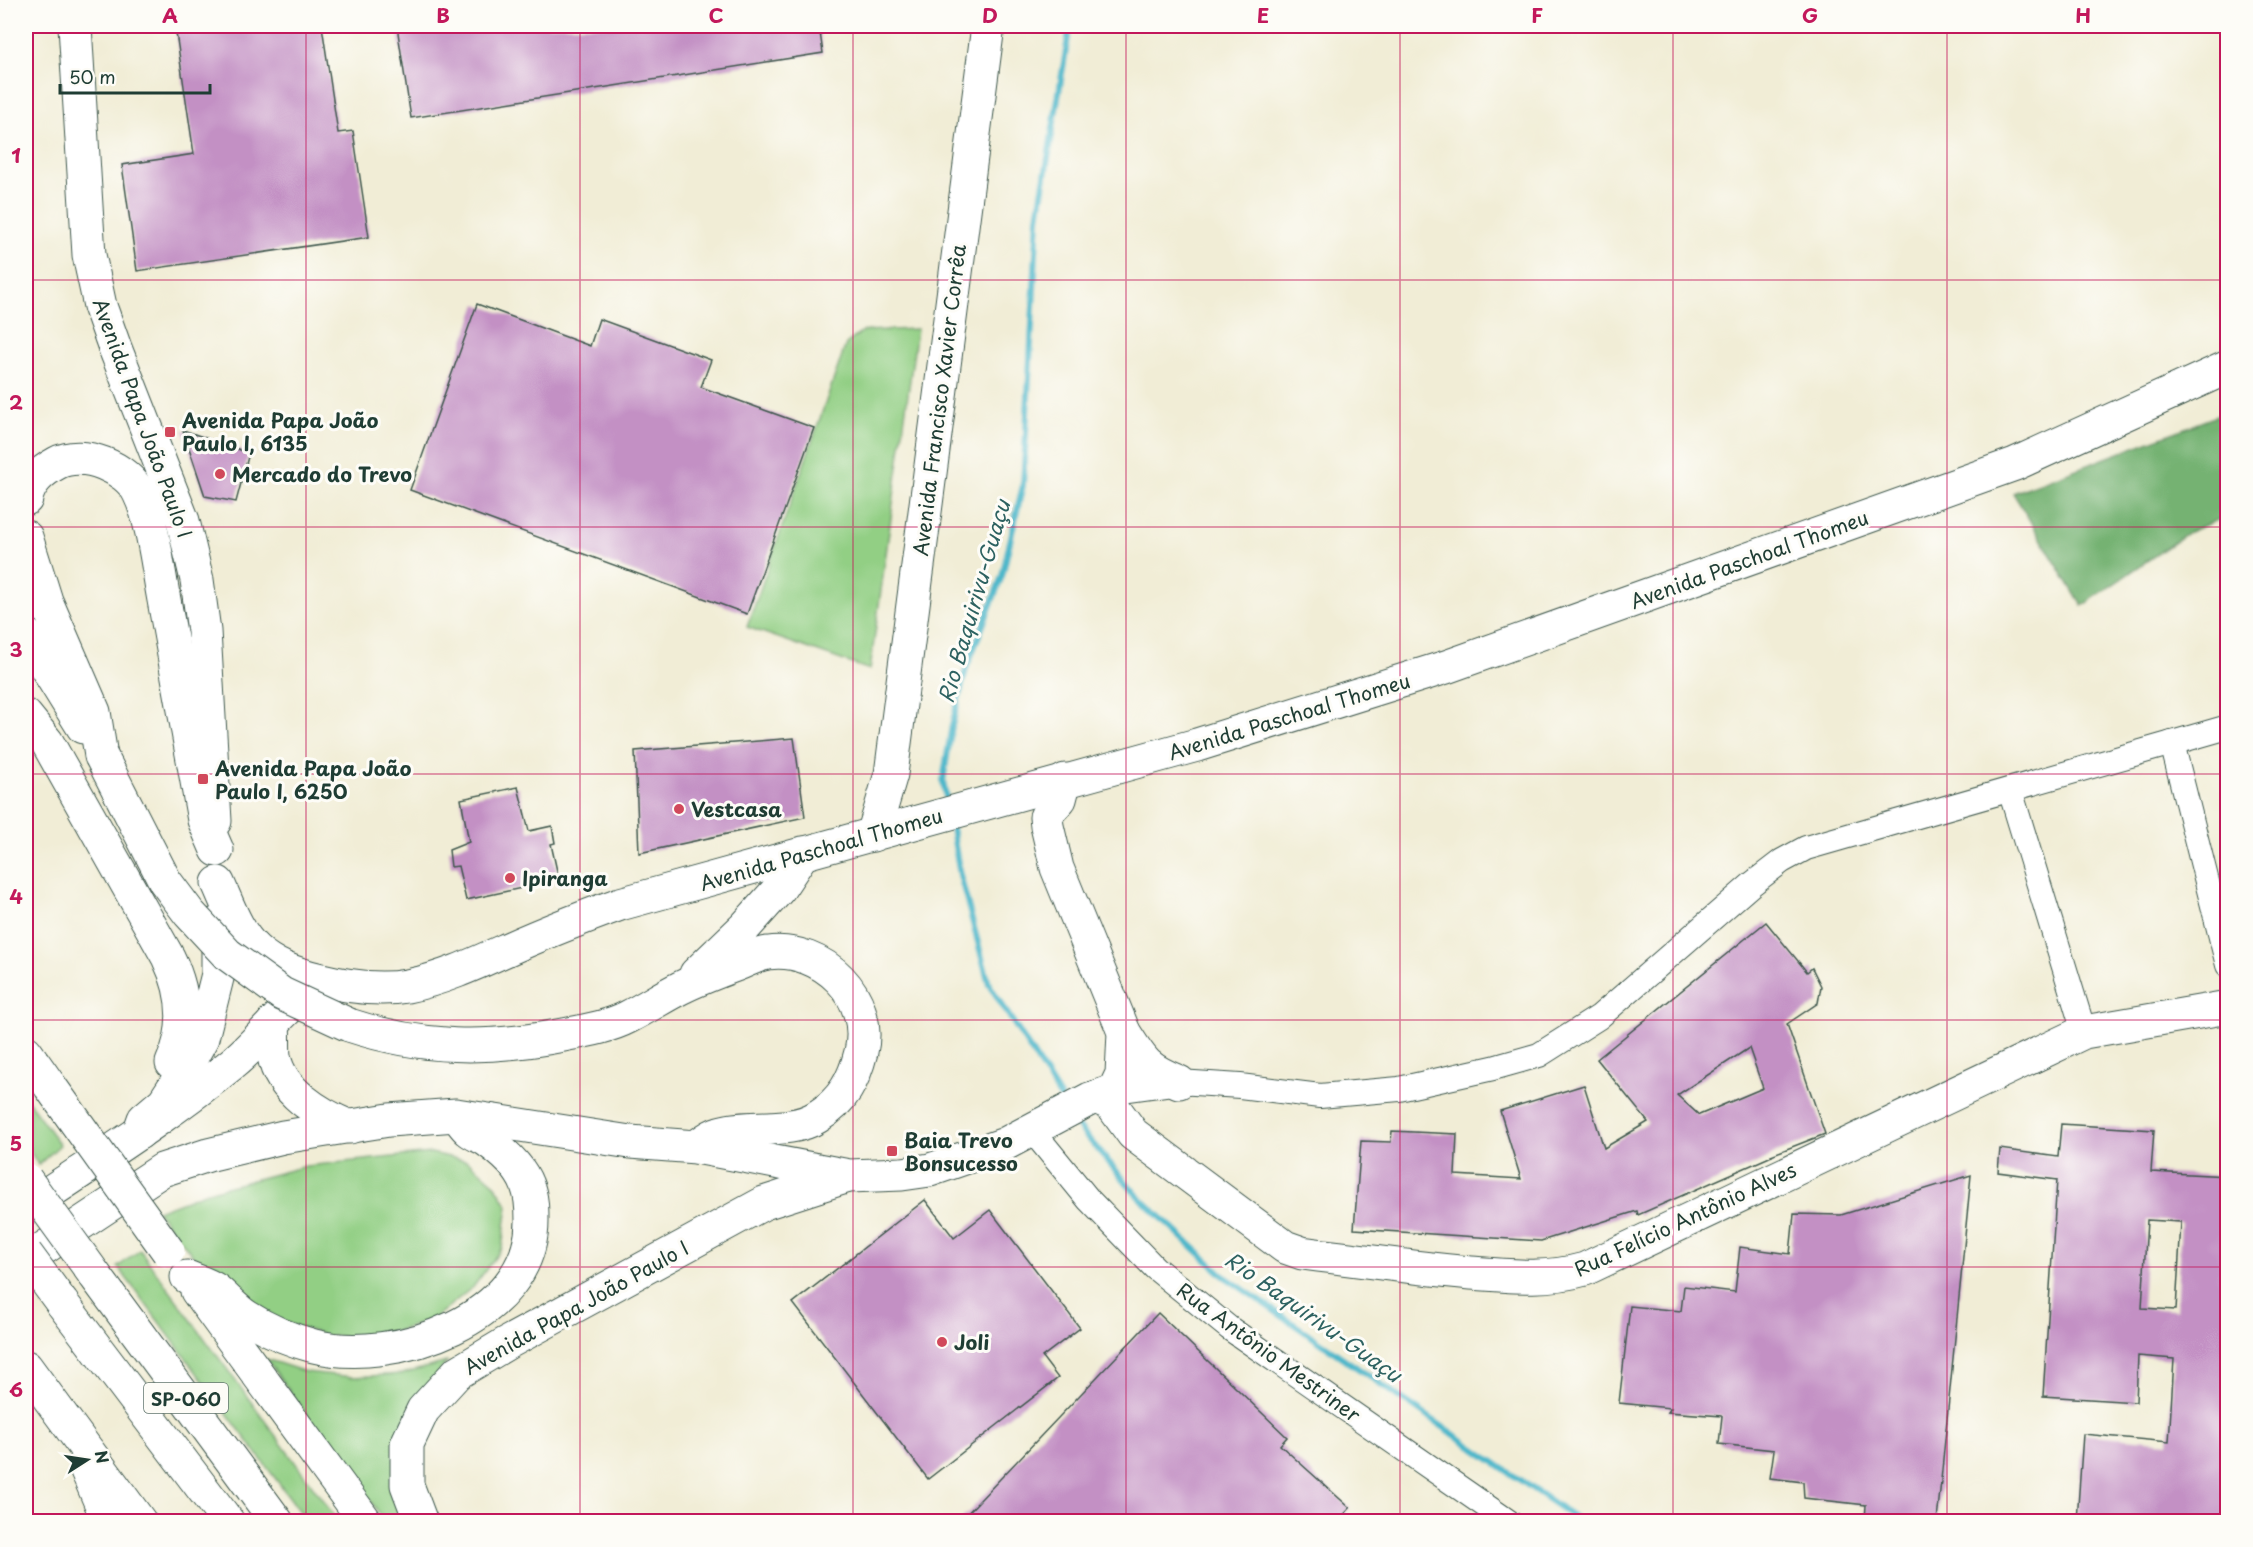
<svg xmlns="http://www.w3.org/2000/svg" width="2253" height="1547" font-family="'Playpen Sans',sans-serif">
<rect width="100%" height="100%" fill="#fdfcf7"/>
<filter id="ink" filterUnits="userSpaceOnUse"><feTurbulence type="fractalNoise" baseFrequency=".0167" numOctaves="2"/><feDisplacementMap in="SourceGraphic" scale="12" xChannelSelector="R" yChannelSelector="G"/><feConvolveMatrix kernelMatrix="1 2 1 2 8 2 1 2 1" color-interpolation-filters="sRGB"/></filter>
<filter id="wash" filterUnits="userSpaceOnUse"><feTurbulence type="fractalNoise" baseFrequency=".008" numOctaves="4" result="noise"/><feDisplacementMap in="SourceGraphic" scale="24" xChannelSelector="R" yChannelSelector="G"/><feGaussianBlur stdDeviation="1.35" result="paint"/><feColorMatrix in="noise" values="0 0 0 0 0 0 0 0 0 0 0 0 0 0 0 0 0 1.4 0 .05"/><feComposite in="paint" operator="in"/></filter>
<g filter="url(#wash)">
<rect width="100%" height="100%" fill="#f1edd6"/>
<g fill="#92cf84" stroke="#58865c" stroke-width="1.5">
<path d="M917 329 870 670 747 627 846 344 863 331Z"/>
<path d="M26 1098 60 1145 38 1165 26 1144Z"/>
<path d="M431 1153 468 1161 494 1183 508 1206 502 1248 474 1286 432 1320 374 1338 329 1336 284 1323 204 1269 157 1211 207 1192 306 1166Z"/>
<path d="M140 1250 338 1521H307L118 1267Z"/>
<path d="M266 1359 306 1372 353 1377 402 1374 447 1362 421 1396 405 1521H385Z"/>
</g>
<path fill="#75b272" stroke="#4a7853" stroke-width="1.5" d="M2227 412V516L2189 532 2082 606 2013 493Z"/>
<g fill="none" stroke-linecap="round" stroke-linejoin="round">
<g stroke="#4db7ca" stroke-width="6">
<path d="M947 803 943 781 952 725 966 669 1002 576 1023 485 1038 218 1070 26"/>
<path d="M951 822 960 875 989 984 1064 1103"/>
<path d="M1074 1119 1081 1130 1138 1196 1224 1276 1581 1522"/>
</g>
</g>
<g id="blocks">
<g fill="#c390c4" fill-rule="evenodd">
<path d="M175 26H322L338 133 353 131 369 237 137 271 122 165 194 154Z"/>
<path d="M397 26H819L823 53 411 118Z"/>
<path d="M477 304 590 346 599 319 711 360 701 387 814 428 747 614 410 490Z"/>
<path d="M183 430 249 453 236 502 205 496Z"/>
<path d="M794 738 805 817 639 853 635 751Z"/>
<path d="M518 787 529 831 552 826 555 843 551 844 559 880 466 900 458 866 451 867 449 850 469 842 461 799Z"/>
<path d="M1766 922 1807 972 1812 968 1821 986 1818 1003 1787 1024 1825 1134 1771 1155 1772 1156 1638 1215 1637 1211 1541 1241 1354 1229 1361 1141 1391 1142 1392 1131 1457 1134 1455 1175 1521 1179 1500 1111 1584 1085 1604 1148 1648 1122 1597 1059ZM1749 1048 1763 1088 1699 1115 1677 1095Z"/>
<path d="M2061 1124 2154 1130 2151 1172 2228 1176V1521H2077L2083 1434 2169 1442 2174 1359 2138 1356 2136 1402 2043 1396 2057 1180 1998 1172 2000 1149 2058 1157ZM2147 1220 2181 1222 2176 1310 2142 1308Z"/>
<path d="M1971 1175 1937 1521H1865L1866 1505 1804 1498 1803 1482 1770 1478 1774 1450 1719 1444 1722 1416 1668 1412 1671 1408 1619 1403 1630 1306 1681 1311 1684 1286 1735 1292 1740 1247 1790 1254 1794 1214 1841 1215Z"/>
<path d="M925 1200 954 1238 990 1210 1080 1328 1042 1357 1058 1378 928 1479 793 1303Z"/>
<path d="M1158 1313 1287 1437 1280 1445 1350 1508 1338 1521H960Z"/>
</g>
</g>
</g>
<g filter="url(#ink)">
<use href="#blocks" fill-opacity="0" stroke="#3e574c" stroke-width="1.5"/>
<g fill="none" stroke-linecap="round" stroke-linejoin="round">
<g stroke="#3e574c" stroke-width="26">
<g id="street">
<path d="M2172 743 2228 965"/>
<path d="M2010 790 2084 1032"/>
<path d="M1114 1091 1179 1082 1240 1086 1320 1096 1399 1089 1493 1068 1539 1055 1599 1017 1752 884 1782 861 1806 848 2228 727"/>
<path d="M1031 1129 1089 1200 1155 1268 1229 1328 1509 1522"/>
</g>
</g>
<g stroke="#3e574c" stroke-width="35">
<g id="secondary">
<path d="M75 26 89 255 100 306 115 348 183 521 197 580 204 631 215 821"/>
<path d="M26 716 47 742 168 957C185 992 189 1027 172 1063"/>
<path d="M873 835 891 774 988 26"/>
<path d="M218 883C228 905 237 933 256 950 273 966 294 973 317 979 345 986 379 991 407 986 443 979 477 963 510 948 546 932 582 918 620 904L1197 745 1446 667 2015 464 2228 367"/>
<path d="M273 1023C274 1034 273 1046 274 1056 280 1091 320 1115 350 1127"/>
<path d="M1124 1032C1143 1062 1145 1068 1179 1082"/>
<path d="M26 1052 50 1086"/>
<path d="M1096 1097 1111 1104 1133 1134 1285 1247 1302 1253C1358 1260 1414 1268 1471 1273 1511 1276 1546 1280 1585 1269L2084 1032 2228 1007"/>
<path d="M139 1133 144 1119 164 1102 181 1076 202 1038 218 974V923"/>
<path d="M26 1208C96 1161 168 1116 233 1063 261 1040 286 1003 318 986"/>
<path d="M26 1260 162 1170 208 1155 283 1137 389 1120 456 1115 630 1142 696 1147 849 1176 902 1174 930 1170 1005 1144 1090 1099 1114 1091 1122 1074 1124 1032 1057 868 1047 826 1046 817 1050 810 1060 799 1065 780"/>
<path d="M187 1277C196 1281 208 1284 216 1290 227 1299 236 1310 247 1317 267 1330 291 1340 314 1346 394 1366 532 1319 532 1221 532 1209 532 1197 527 1185 520 1166 501 1150 485 1139 480 1136 473 1134 469 1130 464 1126 461 1120 457 1116"/>
<path d="M197 1291 366 1522"/>
<path d="M26 1367 140 1522"/>
<path d="M86 1468 102 1506 105 1522"/>
<path d="M421 1522 407 1485V1444L423 1410 457 1373 507 1343 764 1203 845 1177"/>
</g>
</g>
<g stroke="#3e574c" stroke-width="35">
<g id="highway">
<path d="M26 499C29 482 42 471 57 463 83 449 127 468 139 493 153 521 158 569 164 600 177 673 191 747 204 820L217 850"/>
<path d="M26 537 46 601 94 712 101 756"/>
<path d="M26 635 83 727"/>
<path d="M696 974 745 927 779 889 803 853"/>
<path d="M349 1025C422 1049 487 1050 563 1035 584 1031 609 1027 628 1017 646 1008 662 997 680 988 698 979 719 971 738 964 748 960 758 954 768 953 823 946 874 997 861 1052 854 1080 843 1101 817 1117 790 1134 747 1124 719 1133 711 1135 703 1142 696 1147"/>
<path d="M94 1274 277 1522"/>
<path d="M62 1303 228 1522"/>
</g>
</g>
<use href="#street" stroke="#fff" stroke-width="24"/>
<use href="#secondary" stroke="#fff" stroke-width="33"/>
<use href="#highway" stroke="#fff" stroke-width="33"/>
<g stroke="#3e574c" stroke-width="35" stroke-linecap="butt">
<path id="secondary-bridge" d="M50 1086 168 1251"/>
</g>
<g stroke="#3e574c" stroke-width="35" stroke-linecap="butt">
<g id="highway-bridge">
<path d="M101 756 165 881 189 913 227 954 282 994 349 1025"/>
<path d="M26 1180 94 1274"/>
<path d="M26 1254 62 1303"/>
</g>
</g>
<use href="#secondary-bridge" stroke="#fff" stroke-width="33"/>
<use href="#highway-bridge" stroke="#fff" stroke-width="33"/>
</g>
</g>
<path fill="none" stroke="#c2185b" stroke-width="1.5" stroke-opacity="0.55" d="M306 26V1522M580 26V1522M853 26V1522M1126 26V1522M1400 26V1522M1673 26V1522M1947 26V1522M26 280H2228M26 527H2228M26 774H2228M26 1020H2228M26 1267H2228"/>
<g fill="#d1495b" stroke="#fdfcf7" stroke-width="2">
<rect x="164" y="426" width="12" height="12" rx="3"/>
<circle cx="220" cy="474" r="6"/>
<rect x="197" y="773" width="12" height="12" rx="3"/>
<circle cx="679" cy="809" r="6"/>
<circle cx="510" cy="878" r="6"/>
<rect x="886" y="1145" width="12" height="12" rx="3"/>
<circle cx="942" cy="1342" r="6"/>
</g>
<g text-anchor="middle" dominant-baseline="central" stroke-width="6" stroke-linejoin="round" paint-order="stroke">
<rect fill="#fdfcf7" stroke="#62766e" stroke-width="1.5" x="144" y="1383" width="84" height="30" rx="4.5"/>
<g font-size="18" font-weight="bold" fill="#1f3d34">
<text x="186" y="1398">SP-060</text>
</g>
<g font-size="20" fill="#1f3d34" stroke="#fdfcf7">
<text transform="translate(939 400) rotate(-83)">Avenida Francisco Xavier Corrêa</text>
<text transform="translate(143 418) rotate(70)">Avenida Papa João Paulo I</text>
<text transform="translate(1749 559) rotate(-20)">Avenida Paschoal Thomeu</text>
<text transform="translate(1289 716) rotate(-17)">Avenida Paschoal Thomeu</text>
<text transform="translate(821 849) rotate(-16)">Avenida Paschoal Thomeu</text>
<text transform="translate(1685 1219) rotate(-25)">Rua Felício Antônio Alves</text>
<text transform="translate(576 1307) rotate(-29)">Avenida Papa João Paulo I</text>
<text transform="translate(1269 1352) rotate(36)">Rua Antônio Mestriner</text>
</g>
<g font-size="20" font-weight="bold" fill="#1f3d34" stroke="#fdfcf7" text-anchor="start">
<text x="182" y="420">Avenida Papa João<tspan x="182" dy="23">Paulo I, 6135</tspan></text>
<text x="232" y="474">Mercado do Trevo</text>
<text x="215" y="768">Avenida Papa João<tspan x="215" dy="23">Paulo I, 6250</tspan></text>
<text x="691" y="809">Vestcasa</text>
<text x="522" y="878">Ipiranga</text>
<text x="904" y="1140">Baia Trevo<tspan x="904" dy="23">Bonsucesso</tspan></text>
<text x="954" y="1342">Joli</text>
</g>
<g font-size="21" font-style="italic" fill="#2d6261" stroke="#fdfcf7">
<text transform="translate(973 601) rotate(-74)">Rio Baquirivu-Guaçu</text>
<text transform="translate(1314 1316) rotate(35)">Rio Baquirivu-Guaçu</text>
</g>
</g>
<rect width="2253" height="1547" fill="none" stroke="#fdfcf7" stroke-width="66"/>
<g transform="translate(87 1460) rotate(78)" stroke="#fdfcf7" stroke-width="4.5" paint-order="stroke">
<path d="M0-4.5L10 22L0 15L-10 22Z" fill="#1f3d34"/>
<text y="-9" font-size="16" font-weight="bold" text-anchor="middle" fill="#1f3d34">N</text>
</g>
<path d="M60 84v9h150v-9" fill="none" stroke="#1f3d34" stroke-width="3"/>
<text x="69" y="84" font-size="18" fill="#1f3d34" stroke="#fdfcf7" stroke-width="4.5" paint-order="stroke">50 m</text>
<rect x="33" y="33" width="2187" height="1481" fill="none" stroke="#c2185b" stroke-width="2"/>
<g font-size="20" text-anchor="middle" font-weight="bold" fill="#c2185b">
<text x="170" y="23">A</text>
<text x="443" y="23">B</text>
<text x="716" y="23">C</text>
<text x="990" y="23">D</text>
<text x="1263" y="23">E</text>
<text x="1537" y="23">F</text>
<text x="1810" y="23">G</text>
<text x="2083" y="23">H</text>
<text x="16" y="163">1</text>
<text x="16" y="410">2</text>
<text x="16" y="657">3</text>
<text x="16" y="904">4</text>
<text x="16" y="1151">5</text>
<text x="16" y="1397">6</text>
</g>
</svg>
